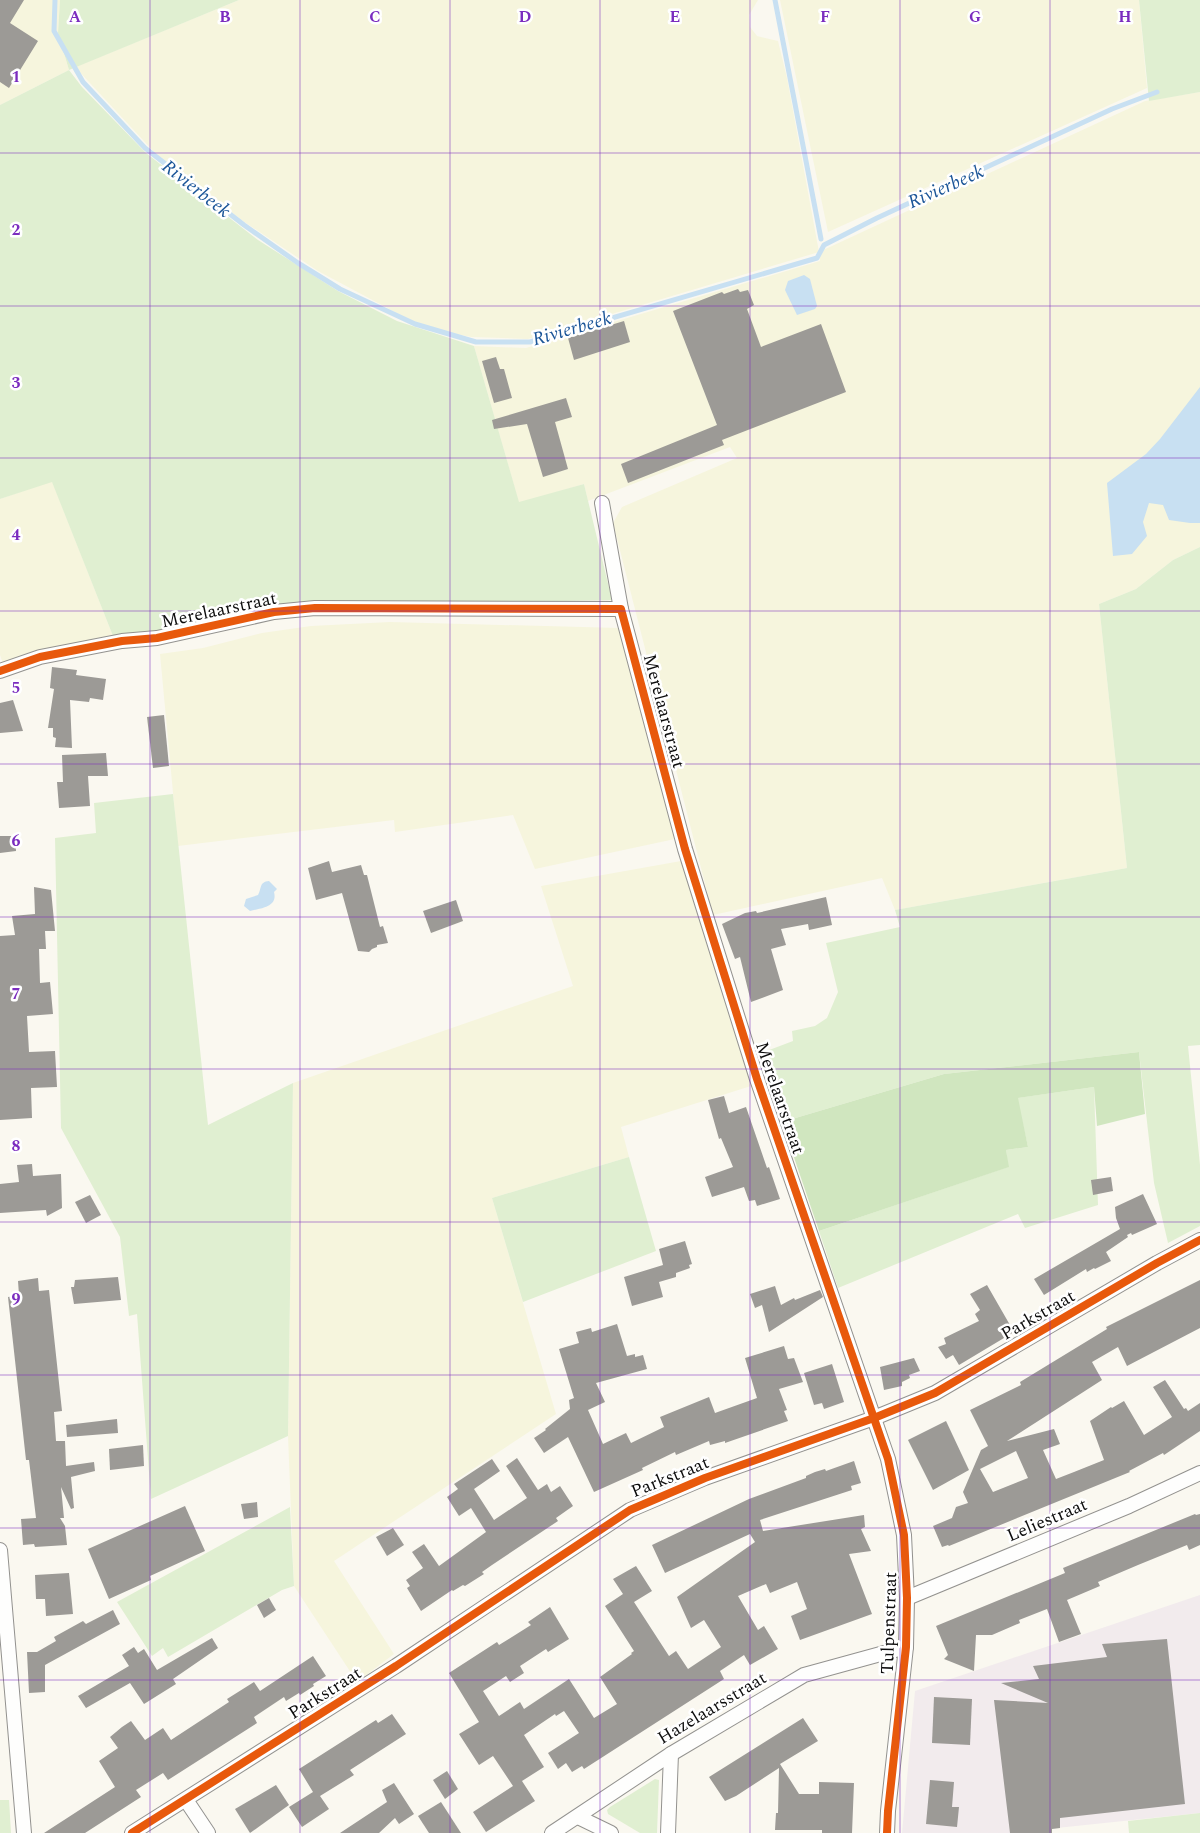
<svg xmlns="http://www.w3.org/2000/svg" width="1200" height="1833" font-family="Spectral,serif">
<rect width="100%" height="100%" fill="#faf8f0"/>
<path fill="#f2ebed" d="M1200 1595V1813L1010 1833H902L915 1691Z"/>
<g fill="#f6f5dd">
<path d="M0 0H60L58 33 69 70 0 105Z"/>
<path d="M239 0H758L749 15 750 27 757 36 778 41 787 78 819 252 1145 101 1200 92V547L1173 560 1136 589 1099 604 1127 868 895 910 882 878 713 915 613 523 622 507 737 458 730 447 588 501 584 484 519 503 474 346 526 348 820 261 819 252 528 339 471 337 442 331 408 319 318 271 243 221 156 154 75 67Z"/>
<path d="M780 0H1139L1147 88 828 232Z"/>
<path d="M52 481 113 636 3 664 0 655V499Z"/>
<path d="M390 622 620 628 675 839 535 869 513 815 395 832 394 820 178 846 160 654 203 648 262 633 311 626Z"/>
<path d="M681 861 751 1086 621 1127 629 1157 492 1198 556 1414 334 1561 394 1654 357 1682 294 1586 288 1436 293 1083 573 986 541 886Z"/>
</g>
<g fill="#e0efd1">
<path d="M60 0H239L69 70 82 87 146 153 258 240 338 291 397 321 474 346 519 502 584 484 612 600 518 602H299L169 631 113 636 52 482 0 499V105L69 70 58 33Z"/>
<path d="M1139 0H1200V92L1149 101Z"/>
<path d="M1200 547V1045L1188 1046 1200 1165V1226L1168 1243 1154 1183 1139 1052 944 1074 782 1122 759 1054 793 1041 792 1031 815 1026 827 1018 838 992 826 943 900 927 895 910 1127 868 1099 604 1136 589 1173 560Z"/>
<path d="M173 794 208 1125 293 1083 288 1436 151 1499 137 1314 129 1316 120 1237 61 1128 55 838 96 833 94 803Z"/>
<path d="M1094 1087 1098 1205 1025 1228 1018 1214 838 1288 819 1231 1008 1167 1006 1150 1028 1147 1017 1098Z"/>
<path d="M629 1157 656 1251 523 1302 492 1198Z"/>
<path d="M290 1507 294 1586 282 1590 168 1657 163 1648 152 1656 117 1602Z"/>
<path d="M655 1779 659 1780 657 1833H640L608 1814 607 1810 610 1807Z"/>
<path d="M0 1800H9L11 1833H0Z"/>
<path d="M1200 1813V1833H1129L1128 1821Z"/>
</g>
<path fill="#d0e6bf" d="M1139 1052 1145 1114 1097 1126 1094 1087 1018 1098 1028 1147 1006 1150 1009 1167 819 1231 782 1122 944 1074Z"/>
<g fill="#c8e0f2">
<path d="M804 275 810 279 817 306 815 309 797 315 785 290 788 281Z"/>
<path d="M1200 387V523H1190L1169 520 1163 505 1149 503 1143 522 1147 536 1132 554 1113 556 1107 483 1146 454 1160 439Z"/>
<path d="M269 881 277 889 274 892C278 907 261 908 250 911L244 906 246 899 258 895C262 888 259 882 269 881Z"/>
</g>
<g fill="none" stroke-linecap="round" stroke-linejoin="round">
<g stroke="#c8e0f2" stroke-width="5">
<path d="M55 0 54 31 83 82 145 148 244 225 298 263 340 289 415 324 476 342H530L817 258 824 245 877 218 1112 109 1157 92"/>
<path d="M775 0 821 239"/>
</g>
</g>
<g fill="#9c9a96" fill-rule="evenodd">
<path d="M0 0H24L10 23 38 41 9 88 0 82Z"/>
<path d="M738 289 740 292 748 290 754 305 747 309 761 347 821 324 846 392 722 440 724 445 628 483 621 464 717 425 673 311 722 292 724 294Z"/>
<path d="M624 321 630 342 574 360 568 338Z"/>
<path d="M496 357 500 369H504L512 398 494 403 482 361Z"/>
<path d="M566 398 572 417 555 422 568 469 543 477 527 424 494 429 492 420Z"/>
<path d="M52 667 77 670 76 675 106 679 103 700 90 698 89 702 70 700 72 748 55 747 56 738 53 737V728H48L54 689 50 688Z"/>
<path d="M13 700 23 731 0 733V703Z"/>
<path d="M164 715 169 766 153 768 147 717Z"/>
<path d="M106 753 108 776H88L90 806 59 808 57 782H63L62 755Z"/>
<path d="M0 836H15L16 851 0 853Z"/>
<path d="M329 861 332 872 361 865 364 875H367L380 927 383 926 388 943 377 945V947L372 949 369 952 358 951 342 893 316 900 308 868Z"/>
<path d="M34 887 51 890 55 931H45L46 949H39L40 983 50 982 53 1014 27 1016 29 1052 55 1051 57 1087 31 1088 32 1118 0 1120V936L15 935 12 916 35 914Z"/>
<path d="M826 897 832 925 809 930 808 924 781 929 786 945 771 949 783 990 751 1002 740 957 735 959 722 924 745 913 756 911 757 913Z"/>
<path d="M456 900 463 921 431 933 423 911Z"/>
<path d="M724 1096 729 1113 746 1107 767 1168 769 1167 780 1199 757 1206 755 1200 749 1201 744 1187 712 1197 705 1177 733 1167 721 1138 719 1139 708 1100Z"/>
<path d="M32 1164 33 1176 61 1174 62 1208 47 1216 46 1210 0 1213V1184L19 1182 17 1165Z"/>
<path d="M1111 1177 1113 1191 1093 1195 1091 1180Z"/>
<path d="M1143 1194 1157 1224 1132 1235 1131 1233 1127 1235 1128 1237 1106 1252 1111 1261 1095 1269 1094 1268 1087 1272 1086 1269 1044 1295 1034 1279 1120 1229 1116 1218 1115 1207Z"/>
<path d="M90 1195 101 1215 86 1223 75 1202Z"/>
<path d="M685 1241 692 1264 689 1265 690 1268 676 1273V1277L659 1282 663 1297 632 1306 624 1277 663 1265 659 1249Z"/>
<path d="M118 1277 121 1300 74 1304 71 1287H74L75 1280Z"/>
<path d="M38 1278 39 1291 49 1290 62 1411 54 1412 56 1441H65L66 1466 94 1462 95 1471 71 1477 74 1508 71 1509 61 1487 64 1518H60L65 1526 67 1545 35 1547 34 1544 23 1545 21 1519 36 1518 29 1460H26L8 1297 19 1295 18 1281Z"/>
<path d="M1200 1280V1328L1127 1366 1118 1347 1092 1362 1102 1380 1007 1441 1054 1429 1060 1444 1043 1450 1056 1479 1074 1472 1104 1460 1090 1421 1111 1407 1112 1408 1124 1401 1144 1435 1172 1417 1153 1387 1165 1380 1184 1409 1186 1408 1188 1411 1200 1403V1431L1164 1455 1163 1453 1129 1471 1130 1472 949 1546 948 1545 942 1547 933 1526 952 1518 956 1507 968 1503 963 1492 981 1450 988 1446 970 1410 1021 1385 1020 1382 1107 1329 1106 1327ZM1016 1451 1028 1478 993 1492 980 1469Z"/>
<path d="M987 1285 1014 1332 959 1365 953 1355 946 1359 938 1347 946 1344 944 1338 979 1321 975 1314 980 1310 970 1294Z"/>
<path d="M775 1286 781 1305 794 1298 795 1300 820 1290 823 1297 769 1332 762 1305 755 1308 750 1294Z"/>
<path d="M617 1324 627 1356 635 1354V1357L643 1355 647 1369 596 1383 605 1402 588 1410 603 1444 626 1433 631 1443 664 1427 660 1417 709 1397 715 1413 757 1398 745 1358 784 1346 788 1359 794 1358 803 1382 779 1389 787 1410 784 1411 788 1421 725 1443V1441L710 1445 709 1441 676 1455 675 1452 642 1468 643 1470 594 1492 568 1437 544 1453 534 1438 546 1430 545 1429 570 1409 569 1400 574 1398 559 1349 579 1343 576 1332 591 1328 592 1332Z"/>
<path d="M914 1358 920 1371 909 1375 910 1378 902 1382V1386L884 1390 880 1367Z"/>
<path d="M832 1364 844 1402 824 1409 822 1403 814 1405 804 1373Z"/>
<path d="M117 1419 118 1433 67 1437 66 1425Z"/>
<path d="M946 1421 969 1470 933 1490 908 1440Z"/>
<path d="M143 1445 144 1466 110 1470 109 1449Z"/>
<path d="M517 1458 538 1490 547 1484 551 1492 560 1486 573 1506 556 1518 558 1521 492 1565 482 1572 484 1574 465 1586 463 1585 453 1591 452 1590 421 1611 407 1588 410 1586 406 1580 423 1568 412 1552 424 1544 439 1566 486 1532 471 1508 459 1516 447 1497 458 1489 454 1484 492 1459 500 1471 474 1489 494 1520 527 1498 506 1466Z"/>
<path d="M854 1461 861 1483 851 1486 852 1490 760 1520 763 1531 864 1515 865 1527 861 1529 871 1551 849 1554 872 1614 800 1640 791 1616 807 1609 797 1582 770 1593 766 1584 738 1596 758 1630 764 1626 778 1649 750 1665 744 1655 720 1671 724 1679 584 1769 582 1766 572 1772 566 1763 558 1769 548 1753 579 1733 564 1711 556 1716 555 1714 524 1735 544 1767 522 1781 535 1801 486 1832 473 1812 513 1786 493 1756 479 1765 459 1734 479 1722 449 1673 497 1642 499 1645 531 1625 528 1622 550 1607 569 1639 548 1652 546 1649 520 1666 524 1673 510 1682 506 1676 483 1691 499 1716 520 1702 524 1709 569 1679 594 1718 617 1704 600 1677 632 1654 631 1653 634 1651 605 1606 623 1594 613 1579 636 1566 652 1591 634 1602 669 1656 676 1651 688 1669 721 1647 704 1620 691 1628 677 1597 755 1542 750 1534 665 1573 652 1545 749 1499 806 1478V1476L815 1472 825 1469 826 1471Z"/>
<path d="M257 1502 258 1517 244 1519 241 1504Z"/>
<path d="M185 1506 205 1551 150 1576 151 1580 109 1599 88 1549Z"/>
<path d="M1195 1514 1196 1515 1200 1514V1545L1189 1550 1187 1545 1138 1565 1098 1582 1100 1586 1067 1600 1081 1634 1059 1642 1047 1609 1019 1620 1020 1623 992 1635H976L974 1671 944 1659 948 1655 936 1626 1065 1573 1063 1568Z"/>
<path d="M393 1528 404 1545 387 1556 376 1537Z"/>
<path d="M69 1573 73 1614 46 1616 45 1599H36L35 1575Z"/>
<path d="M269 1598 276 1610 264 1618 257 1605Z"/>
<path d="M113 1610 120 1624 45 1665V1692L29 1693 27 1652H37L56 1641 54 1637 83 1621 86 1624Z"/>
<path d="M212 1638 218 1648 173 1679 176 1684 144 1704 130 1683 86 1708 78 1696 129 1666 122 1655 134 1647 138 1653 144 1649 157 1670Z"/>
<path d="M1167 1639 1185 1804 1060 1818V1828L1052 1829V1833H1010L994 1700 1048 1703 1001 1683 1039 1679 1033 1666 1107 1657 1102 1644Z"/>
<path d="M313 1656 326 1676 313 1684 314 1686 300 1695 299 1693 286 1701 284 1697 254 1717 257 1723 168 1780 163 1773 136 1790 141 1797 85 1833H44L115 1787 99 1761 118 1748 110 1737 122 1727 131 1721 145 1740 163 1728 171 1740 229 1702 227 1699 254 1682 260 1691Z"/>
<path d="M934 1697 972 1699 970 1745 932 1743Z"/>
<path d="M392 1714 406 1734 350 1770 354 1775 320 1796 329 1809 302 1827 289 1807 313 1792 299 1769 376 1720 378 1723Z"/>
<path d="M803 1718 818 1741 780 1764 799 1794H819V1782L854 1783 852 1833H822V1830H775L776 1813H778L779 1768 736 1796 725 1801 709 1777Z"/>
<path d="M447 1771 458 1789 445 1799 433 1780Z"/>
<path d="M930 1780 954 1782 952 1807H959L957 1827 926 1824Z"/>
<path d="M394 1783 414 1814 399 1824 395 1818 379 1833H340L387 1802 382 1790Z"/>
<path d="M276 1785 289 1805 250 1833 235 1809Z"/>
<path d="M441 1802 461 1833H429L418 1816Z"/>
</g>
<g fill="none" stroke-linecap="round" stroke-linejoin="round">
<g stroke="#93928f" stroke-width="16">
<g id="street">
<path d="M602 503 621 609"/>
<path d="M0 671 40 657 122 641 157 638 274 612 315 608 621 609 685 849 757 1079 888 1459 904 1535 907 1598 906 1647 888 1811 887 1833"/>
<path d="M0 1550 24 1833"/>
<path d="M907 1598 1129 1506 1200 1473"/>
<path d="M186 1800 208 1833"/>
<path d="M578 1817 611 1833"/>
<path d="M132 1833 396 1666 630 1510 705 1478 874 1418 935 1393 1157 1263 1200 1240"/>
<path d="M552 1833 671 1754 804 1675 906 1647"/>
<path d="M668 1833 671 1754"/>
</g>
</g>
<use href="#street" stroke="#fefefd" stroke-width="14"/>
<g stroke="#fff" stroke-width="11">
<g id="cycleway">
<path d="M0 671 40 657 122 641 157 638 274 612 315 608 621 609 685 849 757 1079 888 1459 904 1535 907 1598 906 1647 888 1811 887 1833"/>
<path d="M132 1833 396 1666 630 1510 705 1478 874 1418 935 1393 1157 1263 1200 1240"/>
</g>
</g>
<use href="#cycleway" stroke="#e8590c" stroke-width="8"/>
</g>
<path fill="none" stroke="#7b2cbf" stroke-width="1" stroke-opacity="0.55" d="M150 0V1833M300 0V1833M450 0V1833M600 0V1833M750 0V1833M900 0V1833M1050 0V1833M0 153H1200M0 306H1200M0 458H1200M0 611H1200M0 764H1200M0 917H1200M0 1069H1200M0 1222H1200M0 1375H1200M0 1528H1200M0 1680H1200"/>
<g text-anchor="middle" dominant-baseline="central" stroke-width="5" stroke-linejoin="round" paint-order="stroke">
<g font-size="18" fill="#0c0c0c" stroke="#fff">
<text transform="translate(219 610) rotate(-12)">Merelaarstraat</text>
<text transform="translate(664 711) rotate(75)">Merelaarstraat</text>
<text transform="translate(780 1098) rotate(71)">Merelaarstraat</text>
<text transform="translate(1038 1315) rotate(-30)">Parkstraat</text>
<text transform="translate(670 1477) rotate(-22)">Parkstraat</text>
<text transform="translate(1047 1520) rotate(-23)">Leliestraat</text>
<text transform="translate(889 1623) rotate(-88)">Tulpenstraat</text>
<text transform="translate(325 1693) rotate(-32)">Parkstraat</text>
<text transform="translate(712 1708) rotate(-31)">Hazelaarsstraat</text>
</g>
<g font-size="19" font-style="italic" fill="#1b5598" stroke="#fff">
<text transform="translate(946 187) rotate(-24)">Rivierbeek</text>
<text transform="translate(196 189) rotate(38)">Rivierbeek</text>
<text transform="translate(572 329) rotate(-16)">Rivierbeek</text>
</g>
</g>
<g font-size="16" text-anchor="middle" font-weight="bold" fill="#7b2cbf" stroke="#fff" stroke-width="5" stroke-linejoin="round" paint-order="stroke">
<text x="75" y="22">A</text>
<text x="225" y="22">B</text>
<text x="375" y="22">C</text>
<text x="525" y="22">D</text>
<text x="675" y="22">E</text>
<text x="825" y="22">F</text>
<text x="975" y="22">G</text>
<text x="1125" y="22">H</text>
<text x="16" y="82">1</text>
<text x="16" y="235">2</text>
<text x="16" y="388">3</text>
<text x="16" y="540">4</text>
<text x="16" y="693">5</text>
<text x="16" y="846">6</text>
<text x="16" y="999">7</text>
<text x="16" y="1151">8</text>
<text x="16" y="1304">9</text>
</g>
</svg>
